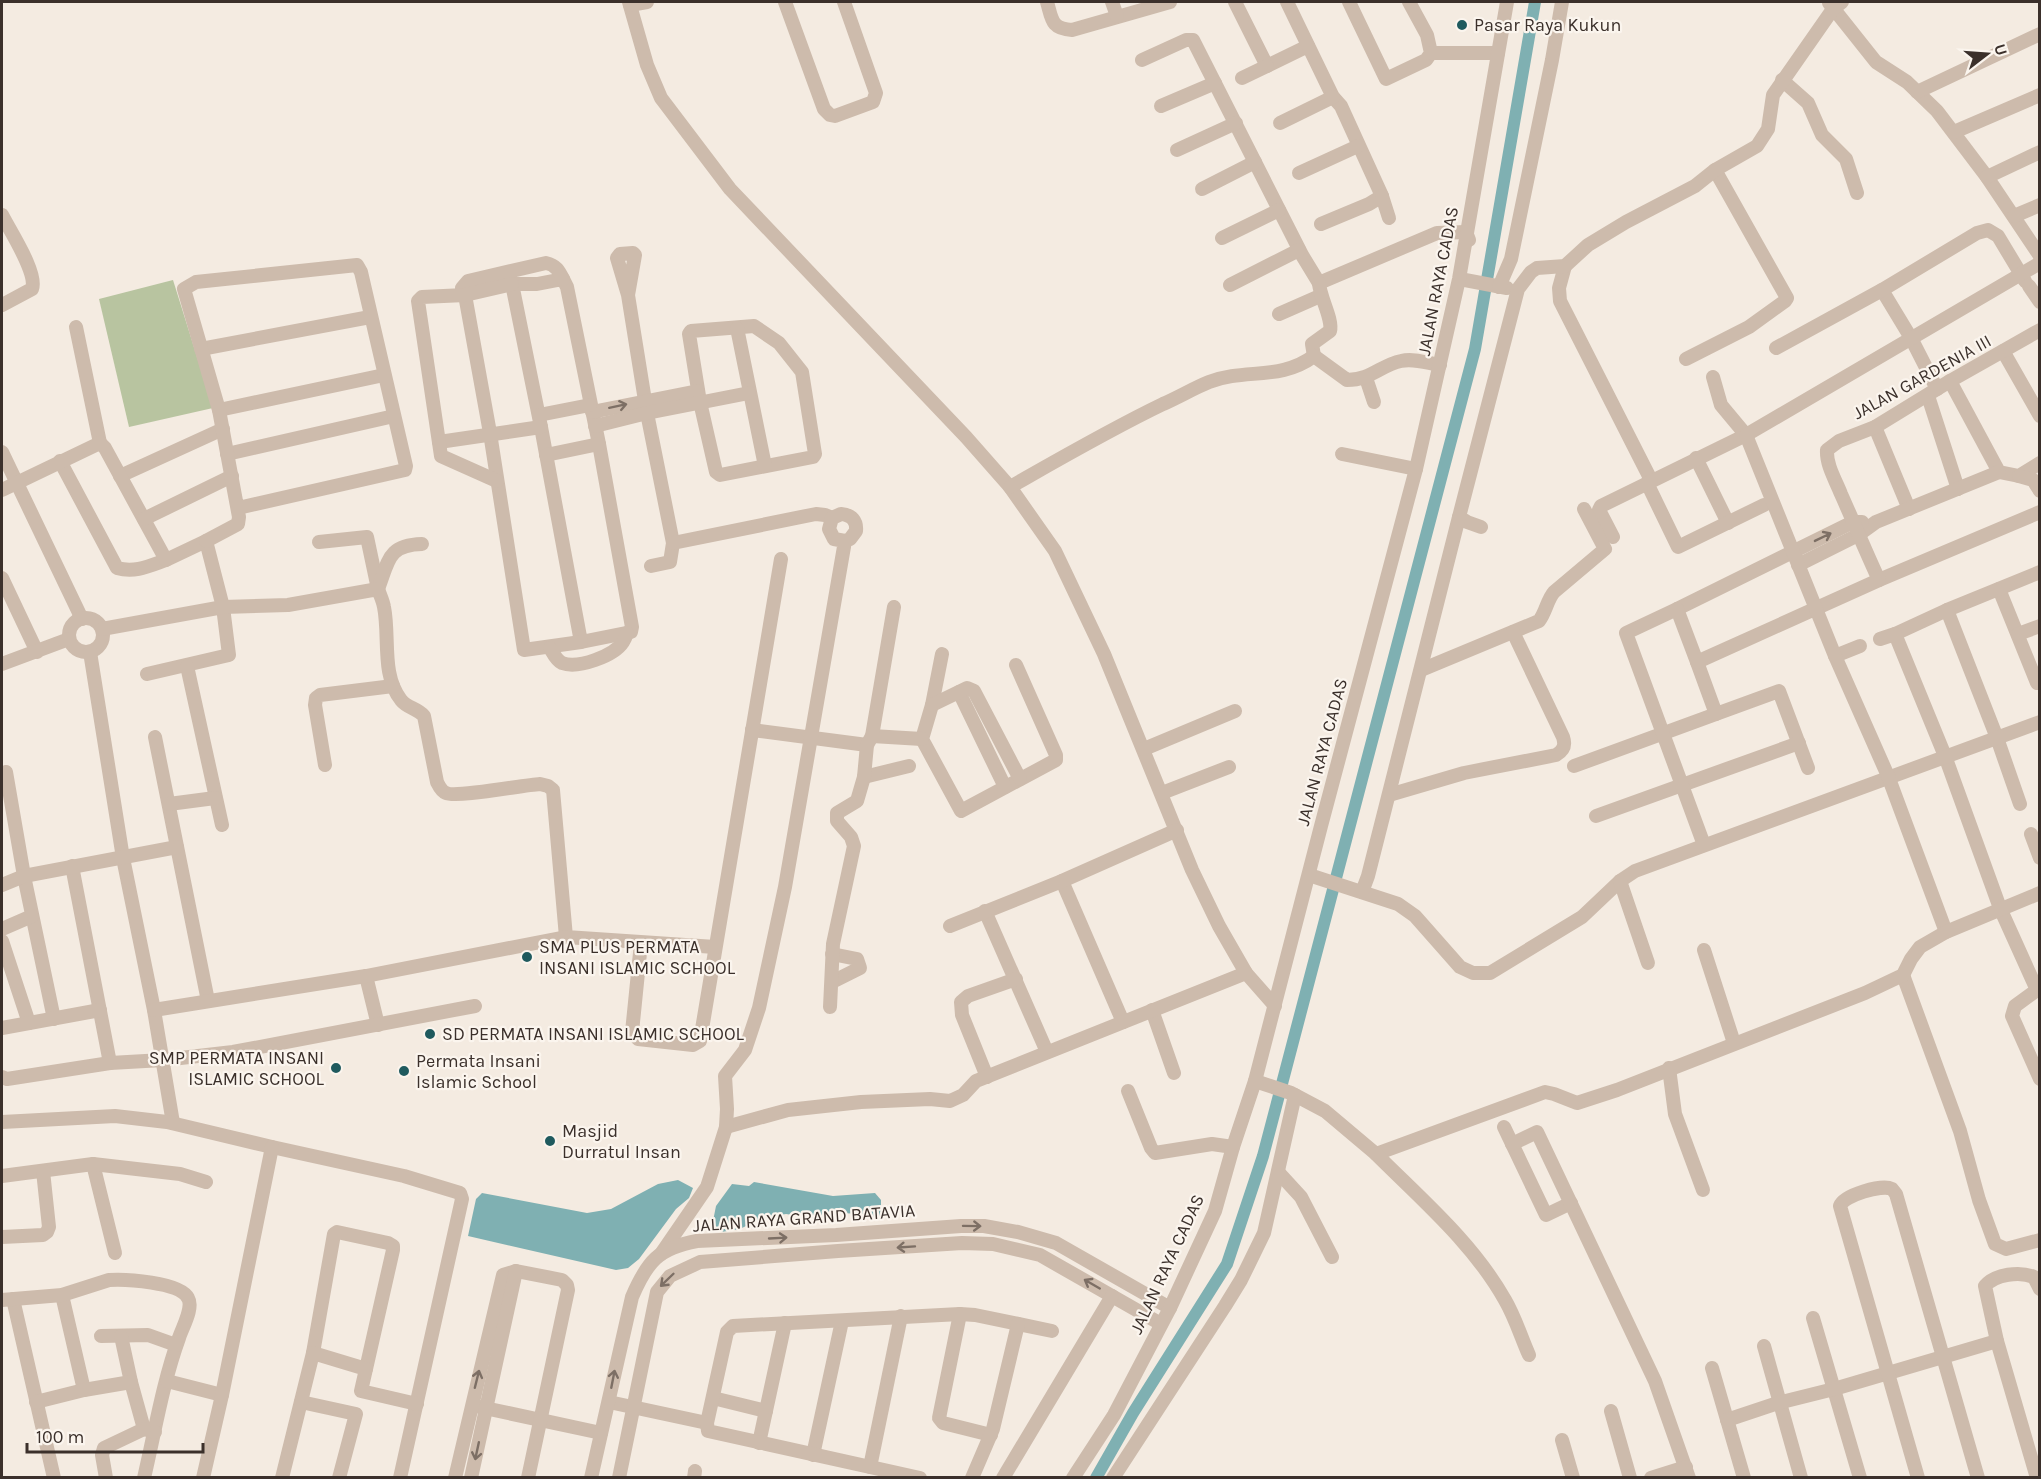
<svg xmlns="http://www.w3.org/2000/svg" width="2041" height="1479" font-family="Karla,sans-serif">
<rect width="100%" height="100%" fill="#f4ebe1"/>
<path fill="#b8c4a0" d="M173 280 213 408 129 427 99 299Z"/>
<g fill="#7fb0b2">
<path d="M678 1180 693 1188 689 1198 676 1209 639 1259 628 1268 616 1270 468 1236 476 1199 482 1193 587 1213 611 1209 658 1184Z"/>
<path d="M754 1182 833 1196 875 1193 881 1200V1218L872 1219 864 1214 839 1213 819 1219 786 1214 762 1218 740 1229 721 1232 712 1226 716 1206 732 1184 749 1186Z"/>
</g>
<g fill="none" stroke-linecap="round" stroke-linejoin="round">
<path stroke="#7fb0b2" stroke-width="12" d="M1096 1478 1133 1413 1227 1264 1263 1156 1475 349 1535 2"/>
<g stroke="#cdbbac" stroke-width="14">
<path d="M629 2 647 65 661 98 730 189 966 437 1010 487 1055 551 1104 654 1192 870 1219 926 1246 973 1275 1006"/>
<path d="M785 2 824 109 830 115 835 116 873 102 876 93 844 2"/>
<path d="M1047 2C1052 19 1051 29 1072 30L1170 2"/>
<path d="M1112 2 1117 16"/>
<path d="M1235 2 1267 66 1308 46"/>
<path d="M1287 2 1333 97 1341 106 1382 196 1369 204 1321 224"/>
<path d="M1349 2 1386 79 1426 60 1431 53 1427 35 1409 2"/>
<path d="M1829 3 1876 62 1907 82 1937 111 1987 177 2040 256"/>
<path d="M630 5 647 2"/>
<path d="M1431 53H1498"/>
<path d="M1142 60 1186 40H1193L1302 255 1319 283 1437 233 1466 232 1469 240"/>
<path d="M1242 78 1267 66"/>
<path d="M1782 80 1808 103 1822 135 1846 159 1857 193"/>
<path d="M1917 92 2040 34"/>
<path d="M1161 106 1215 83"/>
<path d="M1280 123 1333 97"/>
<path d="M1954 132 2040 95"/>
<path d="M1177 150 1236 123"/>
<path d="M1299 173 1358 146"/>
<path d="M1987 177 2040 152"/>
<path d="M1202 189 1255 162"/>
<path d="M1382 196 1389 218"/>
<path d="M2 215C10 231 38 273 32 289L2 305"/>
<path d="M2014 216 2040 205"/>
<path d="M1222 238 1279 210"/>
<path d="M1565 266 1559 288 1560 301 1651 480"/>
<path d="M563 279 567 287 599 444 632 627 631 632 581 642 541 427 512 284H537Z"/>
<path d="M1465 280 1507 288"/>
<path d="M1230 285 1299 250"/>
<path d="M2029 286 2040 302"/>
<path d="M1499 287 1511 259 1552 60 1562 2"/>
<path d="M1882 290 1911 338 1937 389"/>
<path d="M462 295V288L468 281 546 263C556 265 559 271 563 279"/>
<path d="M465 295 490 433 524 650 581 642"/>
<path d="M628 295 635 255 633 253 620 254 617 258 628 295 647 413 673 543 670 562 651 566"/>
<path d="M1279 314 1320 296"/>
<path d="M754 326 779 343 802 372 815 454 813 457 720 475 716 472 700 402 689 334 691 331Z"/>
<path d="M76 327 100 443"/>
<path d="M737 328 765 466"/>
<path d="M1776 348 1882 290 1977 233 1988 230 1998 236 2025 281"/>
<path d="M201 349 370 317"/>
<path d="M2003 351 2040 416"/>
<path d="M1314 356 1312 344 1330 331C1333 319 1320 298 1319 283"/>
<path d="M1686 359 1749 327 1785 301 1787 298 1715 170"/>
<path d="M1366 378 1374 402"/>
<path d="M1950 381 1999 472 2019 476 2040 463"/>
<path d="M1928 396 1958 489"/>
<path d="M219 410 384 375"/>
<path d="M592 412 698 391"/>
<path d="M539 415 590 405"/>
<path d="M595 426 647 413 749 393"/>
<path d="M1875 427 1909 509"/>
<path d="M439 442 541 427"/>
<path d="M2 452 82 619"/>
<path d="M227 454 394 416"/>
<path d="M1342 454 1416 469"/>
<path d="M546 455 599 444"/>
<path d="M1696 458 1728 523"/>
<path d="M60 461 117 568C135 573 149 566 166 560"/>
<path d="M120 476 223 429"/>
<path d="M2019 476 2033 480 2040 491"/>
<path d="M497 481 441 456 418 301 422 297 465 295 512 284"/>
<path d="M1647 483 1678 547 1764 505"/>
<path d="M1010 487C1061 458 1111 429 1163 404 1179 397 1194 388 1209 382 1246 368 1280 381 1314 356L1347 380C1371 380 1381 365 1401 361 1414 358 1427 363 1440 365"/>
<path d="M2 490 100 443 105 448 166 560 206 541 223 607 229 655 147 674"/>
<path d="M144 519 232 476"/>
<path d="M1481 527 1467 522 1459 517 1518 289 1531 272 1537 268 1565 266 1588 245 1626 222 1695 186 1715 170 1757 146 1768 129 1773 95 1833 9 1842 2"/>
<path d="M1613 537 1599 510 1601 506 1746 435 1721 405 1713 377"/>
<path d="M206 541 238 524 239 517 219 410 184 289 196 282 357 265 361 272 406 466 405 470 238 508"/>
<path d="M319 542 367 537 378 589"/>
<path d="M673 543 816 514 825 515 832 518"/>
<path d="M1798 565 1858 535 1876 522 1999 472"/>
<path d="M2 578 37 652"/>
<path d="M1879 580 2040 512"/>
<path d="M378 589C389 561 387 545 422 544"/>
<path d="M1999 589 2037 683"/>
<path d="M1677 609 1853 522H1862"/>
<path d="M1947 610 2040 572"/>
<circle cx="86" cy="635" r="17"/>
<path d="M102 629 223 607 288 605 378 589C380 595 383 601 384 607 390 637 381 675 401 700 407 708 417 708 424 716L437 782C439 786 441 791 446 793 456 798 523 785 540 784L548 786 553 790 566 937 715 947"/>
<path d="M1895 634 1947 610 1997 738 2020 804"/>
<path d="M2018 634 2040 626"/>
<path d="M1880 639 1895 634 1945 756 2000 908 2037 990 2015 1006 2012 1016 2040 1079"/>
<path d="M550 648C553 653 556 660 562 663 578 669 614 656 623 642 625 639 626 636 627 633"/>
<path d="M90 652 123 858 154 1010 173 1123"/>
<path d="M942 654 932 705 922 739 961 811 1056 760V755L1016 665"/>
<path d="M1835 656 1860 646"/>
<path d="M2 664 69 639"/>
<path d="M187 666 222 825"/>
<path d="M1421 670 1539 621C1546 612 1547 600 1554 592L1605 549 1584 509"/>
<path d="M959 692 1005 787"/>
<path d="M932 705 967 688 974 691 1020 779"/>
<path d="M1716 714 1779 691 1808 768"/>
<path d="M752 730 867 745"/>
<path d="M872 736 922 739"/>
<path d="M155 737 208 1001"/>
<path d="M1144 749 1235 711"/>
<path d="M325 765 315 705 316 698 320 695 393 686"/>
<path d="M1574 766 1716 714 1697 662"/>
<path d="M6 772 24 876 54 1019"/>
<path d="M864 777 909 766"/>
<path d="M1162 793 1229 767"/>
<path d="M1389 795 1464 773 1556 755C1563 751 1566 746 1563 737L1513 632"/>
<path d="M169 804 215 798"/>
<path d="M1596 816 1799 743"/>
<path d="M2031 834 2040 858"/>
<path d="M1704 845 1626 633 1677 609 1697 662 1879 580C1866 552 1854 523 1841 494 1836 481 1826 465 1827 450L1839 441 1875 427 1950 381 2040 330"/>
<path d="M72 866 110 1063"/>
<path d="M1309 875 1398 904 1415 916 1460 967 1473 973H1490L1582 917 1620 881 1635 871 2040 722"/>
<path d="M1062 881 1123 1022"/>
<path d="M1620 881 1648 963"/>
<path d="M2 885 24 876 177 847"/>
<path d="M1362 892 1368 876 1459 517"/>
<path d="M985 911 1047 1052"/>
<path d="M950 926 1062 881 1177 830"/>
<path d="M2 929 32 916"/>
<path d="M1946 932 1888 776 1835 656 1746 435 2040 263"/>
<path d="M2 941 29 1023"/>
<path d="M641 943 632 1032 638 1039 693 1045 700 1041 781 559"/>
<path d="M1704 950 1734 1043"/>
<path d="M1903 975 1960 1131 1979 1200 1995 1244 2006 1249 2040 1240"/>
<path d="M366 976 378 1025"/>
<path d="M832 982 860 968 857 959 832 954"/>
<path d="M830 1007 833 944 854 846 851 837 837 821V813L857 801 864 777 867 745 872 736 894 607"/>
<path d="M154 1010 366 976 566 937"/>
<path d="M1152 1010 1174 1073"/>
<path d="M2 1028 100 1010"/>
<path d="M1669 1068 1675 1114 1703 1190"/>
<path d="M2 1077 7 1079 110 1063 163 1060 233 1052 475 1006"/>
<path d="M987 1077 962 1015 961 1002 968 996 1016 979"/>
<path d="M1255 1081 1291 1093 1325 1111 1376 1154 1545 1092 1554 1094 1577 1103 1617 1090 1865 993 1903 975 1911 959 1920 947 1946 932 2040 893"/>
<path d="M1128 1091 1151 1148 1155 1153 1212 1144 1233 1147"/>
<path d="M2 1122 115 1116 167 1122 272 1147 404 1176 460 1193 462 1199 400 1478"/>
<path d="M726 1127 788 1110 861 1102 930 1099 950 1101 963 1095 976 1081 1246 973"/>
<path d="M1504 1127 1546 1215 1571 1203"/>
<path d="M1512 1144 1537 1132 1655 1381 1689 1478"/>
<path d="M1376 1154C1421 1199 1473 1243 1505 1300 1515 1317 1521 1337 1529 1355"/>
<path d="M93 1164 115 1253"/>
<path d="M1279 1173 1301 1197 1332 1257"/>
<path d="M2 1176 93 1164 180 1174 206 1182"/>
<path d="M2 1237 43 1235 47 1232 49 1227 43 1171"/>
<path d="M661 1254 707 1187 726 1127 727 1109 725 1076 745 1050 759 1008 785 887 845 541 850 539 856 531C857 521 852 515 841 514L832 518 829 529 834 539 845 541"/>
<path d="M62 1295 84 1390"/>
<path d="M13 1299 54 1478"/>
<path d="M2 1300 62 1295 109 1280C125 1279 180 1282 188 1298 194 1308 182 1328 179 1338 163 1382 155 1431 144 1478"/>
<path d="M960 1314 939 1418 943 1423 991 1435"/>
<path d="M1813 1318 1860 1478"/>
<path d="M101 1336 148 1335 176 1345"/>
<path d="M121 1336 131 1382 144 1429 155 1432"/>
<path d="M1764 1346 1801 1478"/>
<path d="M313 1353 334 1234 337 1232 388 1243 393 1246V1250L366 1369"/>
<path d="M1712 1368 1744 1478"/>
<path d="M167 1381 222 1395"/>
<path d="M713 1398 766 1411"/>
<path d="M36 1402 84 1390 131 1382"/>
<path d="M301 1402 356 1414 339 1478"/>
<path d="M609 1402 707 1423"/>
<path d="M480 1407 601 1433"/>
<path d="M1611 1411 1630 1478"/>
<path d="M1727 1420 1778 1403 1834 1389 1997 1341"/>
<path d="M1562 1440 1573 1478"/>
<path d="M759 1443 785 1323"/>
<path d="M813 1455 842 1321"/>
<path d="M870 1467 901 1316"/>
<path d="M106 1478 102 1455 104 1448 144 1429"/>
<path d="M203 1478 222 1395 272 1147"/>
<path d="M282 1478 313 1353 366 1369 361 1391 417 1404"/>
<path d="M455 1478 503 1275 516 1271 562 1280 567 1285 568 1290 528 1478"/>
<path d="M471 1478 516 1271"/>
<path d="M591 1478 632 1297C647 1262 658 1248 697 1241L836 1235 961 1226H984L1018 1232 1056 1243 1170 1308"/>
<path d="M619 1478 657 1292 670 1276 700 1262 838 1251 962 1243 993 1244 1040 1255 1161 1324"/>
<path d="M694 1478 695 1471"/>
<path d="M920 1478 708 1431 707 1423 727 1332 733 1326 960 1314 975 1315 1052 1331"/>
<path d="M972 1478 993 1429 1018 1324"/>
<path d="M1003 1478 1112 1296"/>
<path d="M1073 1478 1114 1415 1170 1308 1215 1211 1233 1147 1255 1081 1321 826 1416 469 1459 279 1507 2"/>
<path d="M1113 1478 1225 1306 1241 1280 1264 1233 1295 1095"/>
<path d="M1651 1478 1686 1467"/>
<path d="M1918 1478 1840 1206C1844 1195 1882 1184 1892 1189L1896 1194 1978 1478"/>
<path d="M2037 1478 1997 1341 1985 1286C1995 1274 2020 1271 2034 1277L2040 1289"/>
</g>
</g>
<defs><path id="oneway-shaft" d="M-6 0H5M1.5-3L5.5 0L1.5 3" fill="none" stroke-width="1.6" stroke-linecap="round" stroke-linejoin="round" transform="scale(1.5)"/></defs>
<g stroke="#7d6f65">
<use href="#oneway-shaft" transform="translate(618 406) rotate(-12)"/>
<use href="#oneway-shaft" transform="translate(1823 537) rotate(-26)"/>
<use href="#oneway-shaft" transform="translate(972 1226) rotate(1)"/>
<use href="#oneway-shaft" transform="translate(778 1238) rotate(-3)"/>
<use href="#oneway-shaft" transform="translate(906 1247) rotate(176)"/>
<use href="#oneway-shaft" transform="translate(667 1280) rotate(136)"/>
<use href="#oneway-shaft" transform="translate(1092 1284) rotate(-150)"/>
<use href="#oneway-shaft" transform="translate(477 1379) rotate(-76)"/>
<use href="#oneway-shaft" transform="translate(613 1379) rotate(-79)"/>
<use href="#oneway-shaft" transform="translate(477 1451) rotate(102)"/>
</g>
<g fill="#1f5a5e" stroke="#fbf5ee" stroke-width="2">
<circle cx="1462" cy="25" r="6"/>
<circle cx="527" cy="957" r="6"/>
<circle cx="430" cy="1034" r="6"/>
<circle cx="336" cy="1068" r="6"/>
<circle cx="404" cy="1071" r="6"/>
<circle cx="550" cy="1141" r="6"/>
</g>
<g text-anchor="middle" dominant-baseline="central" stroke-width="4.5" stroke-linejoin="round" paint-order="stroke">
<g font-size="18" fill="#3b302b" stroke="#fbf5ee" text-anchor="start">
<text x="1474" y="25">Pasar Raya Kukun</text>
<text x="539" y="947">SMA PLUS PERMATA<tspan x="539" dy="21">INSANI ISLAMIC SCHOOL</tspan></text>
<text x="442" y="1034">SD PERMATA INSANI ISLAMIC SCHOOL</text>
<text x="324" y="1058" text-anchor="end">SMP PERMATA INSANI<tspan x="324" dy="21">ISLAMIC SCHOOL</tspan></text>
<text x="416" y="1061">Permata Insani<tspan x="416" dy="21">Islamic School</tspan></text>
<text x="562" y="1131">Masjid<tspan x="562" dy="21">Durratul Insan</tspan></text>
</g>
<g font-size="18" fill="#3b302b" stroke="#fbf5ee">
<text transform="translate(1438 281) rotate(-79)">JALAN RAYA CADAS</text>
<text transform="translate(1922 377) rotate(-29)">JALAN GARDENIA III</text>
<text transform="translate(1322 752) rotate(-75)">JALAN RAYA CADAS</text>
<text transform="translate(804 1218) rotate(-4)">JALAN RAYA GRAND BATAVIA</text>
<text transform="translate(1167 1264) rotate(-65)">JALAN RAYA CADAS</text>
</g>
</g>
<rect width="2041" height="1479" fill="none" stroke="#3b302b" stroke-width="6"/>
<g transform="translate(1987 54) rotate(73)" stroke="#fbf5ee" stroke-width="4.5" paint-order="stroke">
<path d="M0-4.5L10 22L0 15L-10 22Z" fill="#3b302b"/>
<text y="-9" font-size="16" font-weight="bold" text-anchor="middle" fill="#3b302b">U</text>
</g>
<path d="M27 1443v9h176v-9" fill="none" stroke="#3b302b" stroke-width="3"/>
<text x="36" y="1443" font-size="18" fill="#3b302b" stroke="#fbf5ee" stroke-width="4.5" paint-order="stroke">100 m</text>
</svg>
